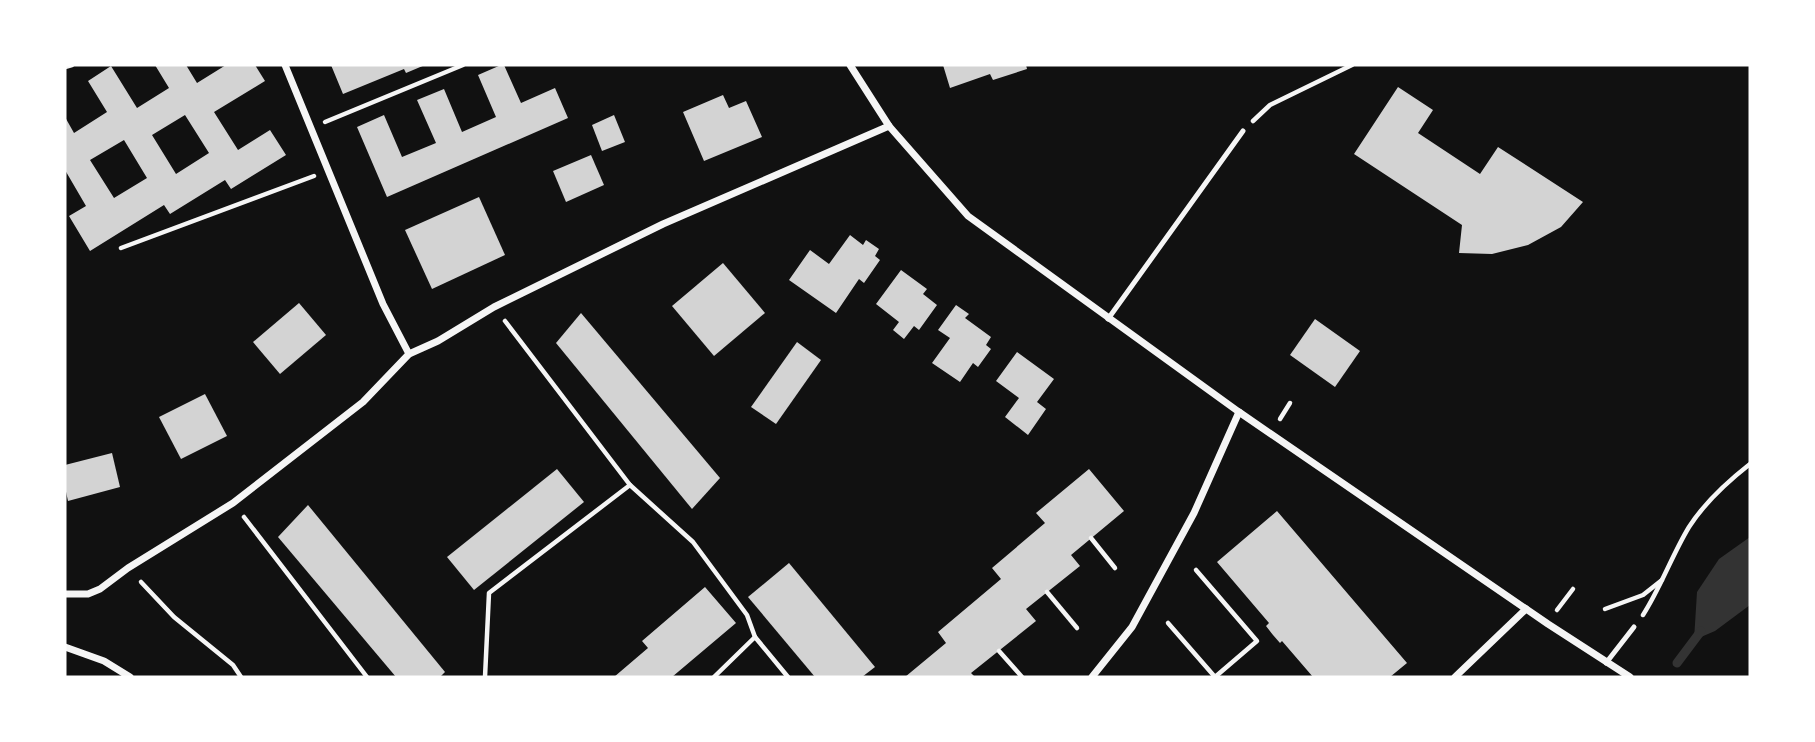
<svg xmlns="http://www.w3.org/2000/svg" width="1815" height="742" font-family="Montserrat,sans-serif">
<rect width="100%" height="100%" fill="#111"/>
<path fill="#333" d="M1750 537V605L1715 631 1694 640 1697 592 1719 559Z"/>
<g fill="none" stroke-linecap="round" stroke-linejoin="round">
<path stroke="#333" stroke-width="9" d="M1677 663 1701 631"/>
</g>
<g fill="#d3d3d3" fill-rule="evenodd">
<path d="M155 65H186L197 83 226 65H255L265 81 214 112 238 150 270 130 286 155 231 189 225 180 170 214 164 205 90 251 69 216 86 206 65 170V117L74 133 107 112 88 81 111 66 137 108 169 88ZM185 115 209 153 176 174 152 135ZM124 140 147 178 114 198 90 160Z"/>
<path d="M331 65H425L406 73 404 69 343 94Z"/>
<path d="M501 65H504L521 103 555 88 568 118 387 197 357 127 384 115 402 157 436 143 417 100 444 89 462 132 496 117 478 75Z"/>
<path d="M943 65H1026L1027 69 993 80 990 74 950 88Z"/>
<path d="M1398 87 1433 110 1418 133 1480 174 1498 147 1583 202 1561 227 1528 245 1492 254 1459 253 1462 225 1354 154Z"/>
<path d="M723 95 729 108 746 101 762 137 704 161 683 112Z"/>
<path d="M614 115 625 142 602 151 592 125Z"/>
<path d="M591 155 604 185 566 202 553 171Z"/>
<path d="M479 197 505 255 432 289 405 230Z"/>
<path d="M850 235 863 245 866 240 879 249 875 256 880 260 864 283 859 279 836 313 789 280 810 250 829 264Z"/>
<path d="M723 263 765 313 714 356 672 306Z"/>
<path d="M901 270 927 289 923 294 937 305 919 330 914 326 904 339 893 330 899 322 876 304Z"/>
<path d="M299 303 326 335 280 374 253 342Z"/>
<path d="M956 305 969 314 965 318 991 337 986 345 991 349 978 367 973 363 960 382 932 363 950 338 938 330Z"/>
<path d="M581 313 720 478 692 509 556 343Z"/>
<path d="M1315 319 1360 351 1335 387 1290 355Z"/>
<path d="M797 342 821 360 776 424 751 407Z"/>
<path d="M1017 352 1054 379 1037 402 1046 409 1028 435 1005 417 1019 398 996 381Z"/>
<path d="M205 394 227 436 181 459 159 417Z"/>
<path d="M112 453 120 487 68 501 65 487V465Z"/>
<path d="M557 469 584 502 474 590 447 557Z"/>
<path d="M1089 469 1124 511 1071 555 1080 566 1026 609 1036 621 971 673 975 677H905L946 643 938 632 1001 579 992 568 1045 523 1036 513Z"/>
<path d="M308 505 445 672 440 677H396L278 537Z"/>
<path d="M1277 511 1407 663 1390 677H1313L1282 641 1280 643 1273 635 1266 626 1269 623 1217 562Z"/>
<path d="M789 563 875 667 862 677H815L748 597Z"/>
<path d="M705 587 736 623 672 677H614L648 648 642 641Z"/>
</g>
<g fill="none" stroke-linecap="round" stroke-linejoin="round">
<g stroke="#f5f5f5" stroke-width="4.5">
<path d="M65 67 72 65"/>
<path d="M1253 121 1270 105 1352 65"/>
<path d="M325 122 463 65"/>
<path d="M121 248 314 176"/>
<path d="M505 321 630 485 693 542 747 615 755 637"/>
<path d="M1280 419 1290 403"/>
<path d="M244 517 367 677"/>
<path d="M1091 538 1115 568"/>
<path d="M141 582 174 617 233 665 241 677"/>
<path d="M1047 592 1077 628"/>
<path d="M1605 609 1643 595 1662 580"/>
<path d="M1557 610 1573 589"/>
<path d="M1643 615C1661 587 1672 555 1689 527 1705 502 1727 482 1750 464"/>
<path d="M1168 623 1215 677 1257 641 1196 570"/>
<path d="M999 651 1022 677"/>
<path d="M485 677 489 593 630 485"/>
<path d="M714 677 755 637 788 677"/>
</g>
<g stroke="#f5f5f5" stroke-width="5">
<path d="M1108 319 1243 131"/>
<path d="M1606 663 1634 627"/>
</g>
<g stroke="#f5f5f5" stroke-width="7">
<path d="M285 65 383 304 409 354"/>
<path d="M850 65 889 126 968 216 1239 412 1548 624 1630 677"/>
<path d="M65 594H88L100 589 128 568 233 503 363 402 409 354 438 341 494 307 663 224 889 126"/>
<path d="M65 647 104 661 130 677"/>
<path d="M1092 677 1132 627 1194 513 1239 412"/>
<path d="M1455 677 1526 609"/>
</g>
</g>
<rect width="1815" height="742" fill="none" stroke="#ffffff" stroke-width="133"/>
</svg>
